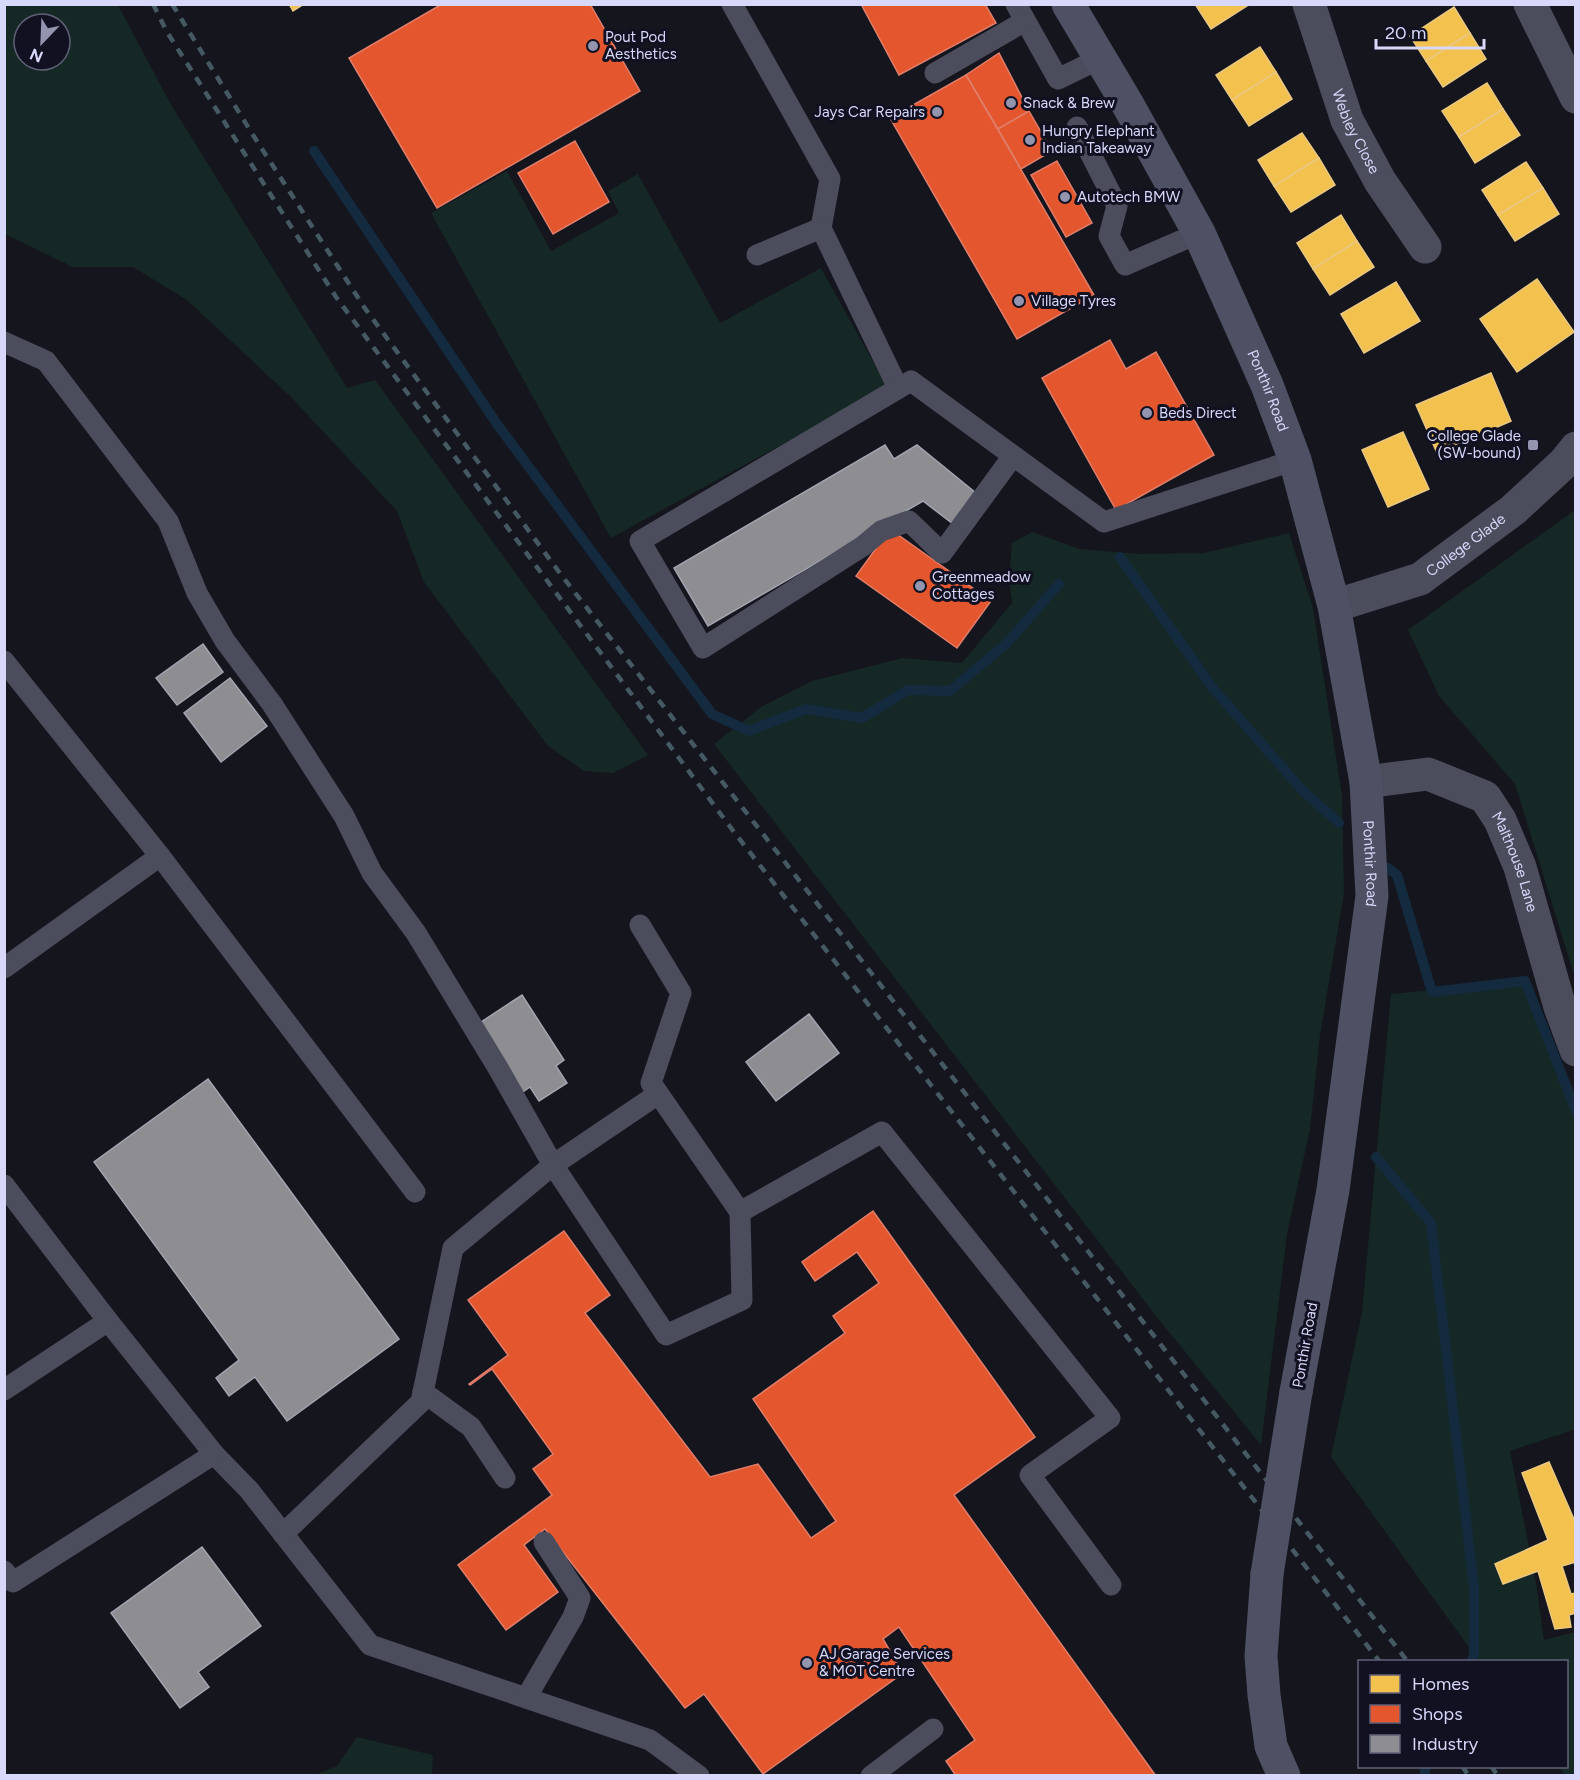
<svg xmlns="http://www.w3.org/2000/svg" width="1580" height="1780" font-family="Figtree,sans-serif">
<rect width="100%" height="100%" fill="#15151e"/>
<g fill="#152825" fill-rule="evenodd">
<path d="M4 5H118L170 103 347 388 375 380 648 755 613 773 584 771 548 746 424 582 397 511 291 397 187 300 133 267H73L5 234ZM24 24H60V60H24Z"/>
<path d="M507 171 551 251 619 213 608 191 638 174 720 323 821 268 887 387 611 538 431 213Z"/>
<path d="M1575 510V978L1515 784 1439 696 1408 630Z"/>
<path d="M1032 532 1080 549 1139 554 1204 553 1289 533 1313 608 1342 796 1344 893 1320 1035 1310 1129 1287 1234 1261 1445 1160 1321 714 744 761 707 812 681 903 658 962 663 1012 603 1009 579 1012 543Z"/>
<path d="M1525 981 1575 1111 1576 1429 1510 1451 1536 1583 1544 1640 1575 1632V1775H1565L1559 1767 1566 1766V1662L1479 1661 1331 1457 1362 1312 1391 994Z"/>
<path d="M357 1737 433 1755 432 1775H315L337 1766Z"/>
</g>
<g fill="#f2c14e" stroke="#eac882" stroke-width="1.5">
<path d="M289 4H304L293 11Z"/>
<path d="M1195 4H1250L1211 29Z"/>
<path d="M1454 7 1470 33 1426 61 1410 36Z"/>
<path d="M1470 33 1486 59 1443 87 1426 61Z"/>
<path d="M1260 47 1276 72 1232 100 1216 75Z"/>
<path d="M1276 72 1292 99 1249 126 1232 100Z"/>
<path d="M1487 83 1503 109 1459 137 1442 111Z"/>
<path d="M1503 109 1520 135 1475 163 1459 137Z"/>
<path d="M1302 133 1319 158 1274 186 1258 160Z"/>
<path d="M1319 158 1335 185 1291 212 1274 186Z"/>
<path d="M1526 162 1543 188 1498 215 1482 190Z"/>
<path d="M1543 188 1559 214 1515 241 1498 215Z"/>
<path d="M1341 215 1357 241 1313 269 1297 243Z"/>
<path d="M1357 241 1374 267 1330 295 1313 269Z"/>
<path d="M1537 279 1574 332 1517 372 1480 319Z"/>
<path d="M1396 282 1420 321 1364 353 1341 314Z"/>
<path d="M1491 373 1511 421 1437 453 1416 405Z"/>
<path d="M1403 432 1429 489 1388 507 1362 450Z"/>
<path d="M1549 1462 1576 1524V1562L1562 1566 1571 1594 1576 1593V1613L1569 1615 1571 1627 1555 1629 1538 1571 1503 1584 1495 1564 1548 1540 1522 1473Z"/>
</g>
<g fill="#e4572e" stroke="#e07e6b" stroke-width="1.5">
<path d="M442 4H590L640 91 437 208 349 58Z"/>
<path d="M861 4H985L996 23 899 75Z"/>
<path d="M999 53 1029 111 998 129 966 75Z"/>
<path d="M966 75 1094 295 1017 339 890 118Z"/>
<path d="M1029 111 1052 151 1021 169 998 129Z"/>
<path d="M575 141 609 202 553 234 518 173Z"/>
<path d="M1057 161 1092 223 1066 237 1031 175Z"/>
<path d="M1110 340 1126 369 1156 352 1214 455 1116 510 1042 378Z"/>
<path d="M890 529 991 601 957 648 856 576Z"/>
<path d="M873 1211 1035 1437 954 1495 1156 1776H956L946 1761 975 1740 899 1627 883 1639 903 1673 763 1774 704 1694 685 1708 545 1529 524 1545 558 1592 506 1630 458 1565 552 1495 533 1469 553 1454 492 1369 470 1385 469 1384 508 1355 468 1300 564 1231 610 1295 585 1313 710 1477 758 1464 811 1538 836 1521 753 1399 845 1333 833 1316 879 1283 857 1252 815 1281 802 1262Z"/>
</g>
<g fill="#8d8d92" stroke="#a3a4b1" stroke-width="1.5">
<path d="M885 445 894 459 917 445 981 497 957 527 923 501 708 626 674 568Z"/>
<path d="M203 644 223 672 177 705 156 678Z"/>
<path d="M230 678 267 726 221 762 184 713Z"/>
<path d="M522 995 564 1060 556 1066 567 1083 539 1101 530 1087 520 1094 475 1026Z"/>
<path d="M809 1014 839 1053 776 1101 746 1062Z"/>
<path d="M208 1079 399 1339 287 1421 255 1377 229 1396 216 1378 239 1360 94 1162Z"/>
<path d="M202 1547 261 1626 198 1672 209 1687 180 1708 111 1613Z"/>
</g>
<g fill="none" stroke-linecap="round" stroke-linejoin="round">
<g stroke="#142b3f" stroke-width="10">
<path d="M314 151 497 424 712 714 749 731 806 709 862 718 908 690 950 691 1007 643 1059 584"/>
<path d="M1120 557 1212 687 1303 791 1339 823"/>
<path d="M1388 868 1397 875 1432 992 1525 981 1576 1111"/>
<path d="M1376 1157 1431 1223 1474 1587V1655L1471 1662"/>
<path d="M1425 1766V1776"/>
</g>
<g stroke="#4b4d5d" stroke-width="21">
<path d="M732 4 830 179 821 228"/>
<path d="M1016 4 1058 79 1099 59"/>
<path d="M935 73 1025 21"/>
<path d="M1077 127 1117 206 1109 236 1125 265 1199 233"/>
<path d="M757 255 821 228 898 388"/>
<path d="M4 342 46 361 168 521 197 593 225 641 272 704 344 816 372 873 416 933 498 1068 553 1165 658 1094"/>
<path d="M1013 456 942 553 909 521 881 531 863 546 703 648 640 541 911 381 1104 522 1295 460"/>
<path d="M4 661 160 856"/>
<path d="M640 925 681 993 651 1083 740 1212"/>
<path d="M4 968 160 856 415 1192"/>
<path d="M4 1185 108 1321 214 1454 249 1490 370 1645 650 1740 699 1776"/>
<path d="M4 1390 108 1321"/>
<path d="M423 1392 471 1427 505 1478"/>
<path d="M283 1534 421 1402 453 1248 553 1165 666 1335 742 1300 740 1212 882 1132 1110 1418 1030 1475 1111 1585"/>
<path d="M4 1571 13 1582 214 1454"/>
<path d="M526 1698 573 1617 580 1598 544 1542"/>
<path d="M871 1776 933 1729"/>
</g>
<g stroke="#4b4d5d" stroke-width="33">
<path id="s1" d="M1309 4 1347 120 1380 181 1425 247"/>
<path d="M1530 4 1576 97"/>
<path id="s2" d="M1334 606 1420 579 1513 510 1564 463 1576 448"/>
<path id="s3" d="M1366 782 1428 774 1485 797 1500 820 1520 867 1560 1007 1576 1050"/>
</g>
<g stroke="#4e5063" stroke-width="33">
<path id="s4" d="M1068 4 1128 105 1199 233 1267 385 1295 460 1334 606 1366 782 1372 896 1333 1190 1296 1392"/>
<path d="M1267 1574 1261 1656 1264 1695 1271 1746 1284 1776"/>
</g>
<g stroke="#445962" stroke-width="4.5" stroke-dasharray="9 8" stroke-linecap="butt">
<path d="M153 4 167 32 336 297 734 832 1380 1662"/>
<path d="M172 4 253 135 364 307 562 576 1408 1662"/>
<path d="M1462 1766 1469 1776"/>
<path d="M1491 1766 1498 1776"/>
</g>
<path stroke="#4e5063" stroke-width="33" d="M1267 1574 1296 1392"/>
</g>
<g fill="#9394ad" stroke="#112" stroke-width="2">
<circle cx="593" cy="46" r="6"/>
<circle cx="1011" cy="103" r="6"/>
<circle cx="937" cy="112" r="6"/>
<circle cx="1030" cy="140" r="6"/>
<circle cx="1065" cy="197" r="6"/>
<circle cx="1019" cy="301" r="6"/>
<circle cx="1147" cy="413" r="6"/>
<rect x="1527" y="439" width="12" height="12" rx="3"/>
<circle cx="920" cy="586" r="6"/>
<circle cx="807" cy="1663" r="6"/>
</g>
<g text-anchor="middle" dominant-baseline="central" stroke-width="6" stroke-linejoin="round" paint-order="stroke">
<g font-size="15" fill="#d7d8fa" stroke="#112" text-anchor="start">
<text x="605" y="37">Pout Pod<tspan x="605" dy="17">Aesthetics</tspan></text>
<text x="1023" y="103">Snack &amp; Brew</text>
<text x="925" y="112" text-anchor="end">Jays Car Repairs</text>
<text x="1042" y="131">Hungry Elephant<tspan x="1042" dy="17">Indian Takeaway</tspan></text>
<text x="1077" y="197">Autotech BMW</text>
<text x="1031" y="301">Village Tyres</text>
<text x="1159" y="413">Beds Direct</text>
<text x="1521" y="436" text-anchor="end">College Glade<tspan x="1521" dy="17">(SW-bound)</tspan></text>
<text x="932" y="577">Greenmeadow<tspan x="932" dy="17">Cottages</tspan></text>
<text x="819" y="1654">AJ Garage Services<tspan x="819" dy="17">&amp; MOT Centre</tspan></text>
</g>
<g font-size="15" fill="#d7d8fa" stroke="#112">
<text stroke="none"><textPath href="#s1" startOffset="136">Webley Close</textPath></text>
<text stroke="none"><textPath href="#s4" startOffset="436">Ponthir Road</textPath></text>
<text stroke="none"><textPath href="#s2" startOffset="147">College Glade</textPath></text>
<text stroke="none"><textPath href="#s3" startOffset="196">Malthouse Lane</textPath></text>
<text stroke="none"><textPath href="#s4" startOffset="922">Ponthir Road</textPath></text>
<text transform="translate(1305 1345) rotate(-80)">Ponthir Road</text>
</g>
</g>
<rect width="1580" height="1780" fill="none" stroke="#d7d8fa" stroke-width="12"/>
<rect x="1358" y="1660" width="210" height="108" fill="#111122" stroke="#606178" stroke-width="1.5"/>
<rect x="1370" y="1675" width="30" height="18" fill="#f2c14e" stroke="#606178" stroke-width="1.5"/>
<text x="1412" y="1690" font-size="18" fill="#d7d8fa">Homes</text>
<rect x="1370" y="1705" width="30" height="18" fill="#e4572e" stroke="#606178" stroke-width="1.5"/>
<text x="1412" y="1720" font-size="18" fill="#d7d8fa">Shops</text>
<rect x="1370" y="1735" width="30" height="18" fill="#8d8d92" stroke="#606178" stroke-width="1.5"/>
<text x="1412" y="1750" font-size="18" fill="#d7d8fa">Industry</text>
<g transform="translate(42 42) rotate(203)"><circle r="28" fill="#111122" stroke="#606178" stroke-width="1.5"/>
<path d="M0-4.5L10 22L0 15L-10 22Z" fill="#9394ad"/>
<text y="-9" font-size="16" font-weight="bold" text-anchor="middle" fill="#d7d8fa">N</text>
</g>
<path d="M1376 39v9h108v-9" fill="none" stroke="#d7d8fa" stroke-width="3"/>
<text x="1385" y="39" font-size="18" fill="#d7d8fa" stroke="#111122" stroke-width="4.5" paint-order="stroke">20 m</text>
</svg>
